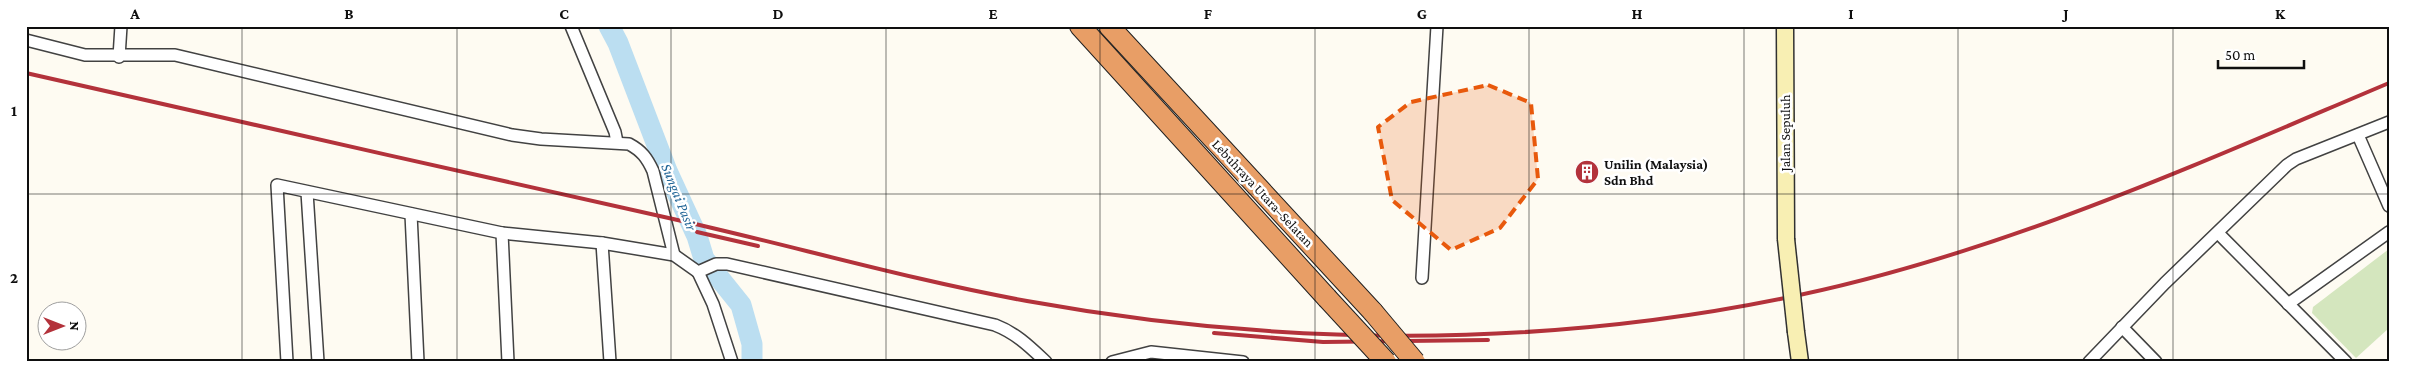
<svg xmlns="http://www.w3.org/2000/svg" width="2415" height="388" font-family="'Crimson Pro',serif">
<rect width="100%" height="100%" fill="#fefbf2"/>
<path fill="#d4e6be" d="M2389 249V328L2356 358 2312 313 2313 307Z"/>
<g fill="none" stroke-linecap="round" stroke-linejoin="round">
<path stroke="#bbdef1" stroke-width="21" d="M609 26 618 43 667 171 697 236 704 259 741 305 752 344V362"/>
<g stroke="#424242" stroke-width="14">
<g id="street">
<path d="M571 26 615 132 617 142"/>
<path d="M26 40 85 55H175L512 135 541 139 629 144C642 151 647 158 653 171L674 255"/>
<path d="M119 57 121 26"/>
<path d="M2358 135 2389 206"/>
<path d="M307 192 318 362"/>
<path d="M411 214 418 362"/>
<path d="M502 233 508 362"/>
<path d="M2218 233 2346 362"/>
<path d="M602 243 610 362"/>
<path d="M698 272 713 304 732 362"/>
<path d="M1422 278 1437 26"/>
<path d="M2288 304 2389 232"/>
<path d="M2122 327 2156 362"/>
<path d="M287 362 277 185 502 233 602 243 674 255 698 272 716 264H727L995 325C1016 333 1030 347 1046 362"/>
<path d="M1112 362 1151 352 1243 362"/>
<path d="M2089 362 2165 283 2287 165 2296 159 2389 122"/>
</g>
</g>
<g stroke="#313131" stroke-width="19">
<g id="secondary">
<path d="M1785 26 1786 239"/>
<path d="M1796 332 1800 362"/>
</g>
</g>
<g stroke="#202020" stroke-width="22">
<g id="highway">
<path d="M1080 26 1327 298"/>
<path d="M1109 26 1373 312"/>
</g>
</g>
<use href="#street" stroke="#fff" stroke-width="11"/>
<use href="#secondary" stroke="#f8efb3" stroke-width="16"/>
<use href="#highway" stroke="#e89e66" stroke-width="20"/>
<g stroke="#b3323b" stroke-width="4">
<path d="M26 73C245 123 463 172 682 221 797 247 911 280 1027 301 1274 346 1533 349 1780 299 1992 257 2190 167 2389 83"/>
<path d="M697 232 758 246"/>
<path d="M1214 333 1323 342 1488 340"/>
</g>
<g stroke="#313131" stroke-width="19" stroke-linecap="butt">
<path id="secondary-bridge" d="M1786 239 1796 332"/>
</g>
<g stroke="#202020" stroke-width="22" stroke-linecap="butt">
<g id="highway-bridge">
<path d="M1327 298 1386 362"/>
<path d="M1373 312 1415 362"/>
</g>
</g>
<use href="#secondary-bridge" stroke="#f8efb3" stroke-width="16"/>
<use href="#highway-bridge" stroke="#e89e66" stroke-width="20"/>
</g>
<path fill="#e8590c" fill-opacity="0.2" stroke="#e8590c" stroke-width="4" stroke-dasharray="10 6" stroke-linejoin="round" d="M1488 85 1531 103 1538 179 1500 228 1451 250 1392 200 1378 127 1411 102Z"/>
<path fill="none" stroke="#0f0f0f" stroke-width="1" stroke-opacity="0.55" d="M242 26V362M457 26V362M671 26V362M886 26V362M1100 26V362M1315 26V362M1529 26V362M1744 26V362M1958 26V362M2173 26V362M26 194H2389"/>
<defs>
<g id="building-disc" transform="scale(1.25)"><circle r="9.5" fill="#b3323b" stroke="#fff"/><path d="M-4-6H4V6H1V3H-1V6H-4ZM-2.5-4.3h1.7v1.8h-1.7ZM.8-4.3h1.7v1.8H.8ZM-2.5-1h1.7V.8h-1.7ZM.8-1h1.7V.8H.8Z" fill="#fff"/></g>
</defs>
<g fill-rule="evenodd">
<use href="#building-disc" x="1587" y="172"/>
</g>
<g text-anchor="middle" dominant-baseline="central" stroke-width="5" stroke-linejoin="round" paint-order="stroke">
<g font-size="14" fill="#0f0f0f" stroke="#fff">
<text transform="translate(1785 133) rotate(-90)">Jalan Sepuluh</text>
<text transform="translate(1263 193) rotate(47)">Lebuhraya Utara–Selatan</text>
</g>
<g font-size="14" font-weight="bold" fill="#0f0f0f" stroke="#fff" text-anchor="start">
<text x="1604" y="164">Unilin (Malaysia)<tspan x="1604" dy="16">Sdn Bhd</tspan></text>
</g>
<g font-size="15" font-style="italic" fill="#226697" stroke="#fff">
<text transform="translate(679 197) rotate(68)">Sungai Pasir</text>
</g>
</g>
<rect width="2415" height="388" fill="none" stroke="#ffffff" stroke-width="55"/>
<g transform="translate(62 326) rotate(90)"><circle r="24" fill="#ffffff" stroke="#9f9f9f"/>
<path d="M0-4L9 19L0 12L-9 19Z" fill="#b3323b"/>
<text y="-8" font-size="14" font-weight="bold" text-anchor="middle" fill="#0f0f0f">N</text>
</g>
<path d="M2218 60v8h86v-8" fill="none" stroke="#0f0f0f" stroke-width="2.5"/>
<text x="2225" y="60" font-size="15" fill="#0f0f0f" stroke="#ffffff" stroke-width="4" paint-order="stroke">50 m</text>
<rect x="28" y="28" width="2360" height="332" fill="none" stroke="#0f0f0f" stroke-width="2"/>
<g font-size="16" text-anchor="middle" font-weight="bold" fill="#0f0f0f">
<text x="135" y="19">A</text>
<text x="349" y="19">B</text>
<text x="564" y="19">C</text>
<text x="778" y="19">D</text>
<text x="993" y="19">E</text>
<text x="1208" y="19">F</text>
<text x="1422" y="19">G</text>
<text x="1637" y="19">H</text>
<text x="1851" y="19">I</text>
<text x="2066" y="19">J</text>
<text x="2280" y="19">K</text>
<text x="14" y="116">1</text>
<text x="14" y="283">2</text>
</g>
</svg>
